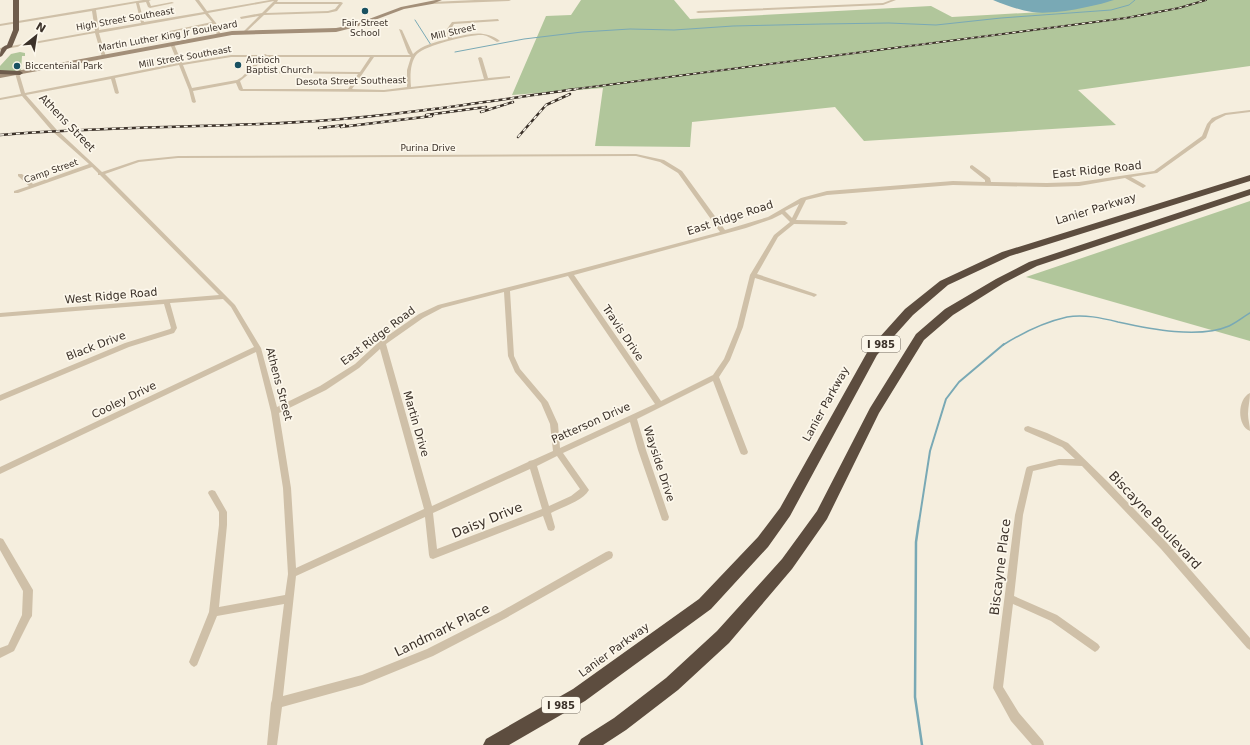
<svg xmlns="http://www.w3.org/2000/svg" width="1250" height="745" font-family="'DejaVu Sans',sans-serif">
<rect width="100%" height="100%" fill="#f5eede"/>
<g fill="#b1c69b">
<path d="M581 0H674L690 19 931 6 952 17 1059 11 1110 0H1250V66L1078 90 1116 125 864 141 835 107 692 122 690 147 595 146 603 88 512 95 546 16 571 15Z"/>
<path d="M20 52 25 53V56H22L21 71H0V66L11 54Z"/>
<path d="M1250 201V341L1026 277Z"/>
</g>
<path fill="#79a9b5" d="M993 0H1114C1092 7 1054 15 1032 12 1019 10 1005 5 993 0Z"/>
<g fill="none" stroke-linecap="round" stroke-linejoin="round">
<g stroke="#79a9b5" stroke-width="1">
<path d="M415 20 431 45"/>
<path d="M455 52 524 39 582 32 630 29 674 30 733 26 822 24 889 23 936 25 1001 18 1111 10 1129 5 1135 0"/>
</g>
<path stroke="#79a9b5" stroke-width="1.5" d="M1003 345C1022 333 1045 322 1067 317 1084 314 1102 318 1118 322 1150 329 1199 339 1229 326 1236 323 1243 317 1250 313"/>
<path stroke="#79a9b5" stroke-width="2" d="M919 522 930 451 946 399 959 382 1004 344"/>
<path stroke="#79a9b5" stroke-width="2.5" d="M919 521 916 542 915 697 922 745"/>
<g fill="#cfc0a8" fill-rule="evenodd">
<path d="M143 0H151L149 1 151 6 172 2 174 3 150 8 148 7 146 2 139 3 144 22 204 12 195 0H199L207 11 270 0H278L277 2H341L343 3 337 11 328 13 264 15 245 33 243 32 259 16 241 19 240 17 262 13 274 1 208 13 216 23 221 35 219 36 217 35 213 24 162 34 160 33 212 22 205 14 99 33 106 57 104 58 102 57 95 33 0 50V48L95 31 92 11 0 26V24ZM136 3 141 23 99 30 96 10ZM275 4H339L335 9 328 11 266 13Z"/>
<path d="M891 0H896L883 5 698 13 696 12 698 11 883 3Z"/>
<path d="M498 19 499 21 454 24 451 29 452 38C468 34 485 29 500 41L497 42C492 39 488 36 483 35 471 34 426 45 417 54 410 62 410 76 411 87L484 79 478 58 480 57 482 58 488 78 510 76V78H509L384 92 241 91 239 90 236 83 193 91 196 102 194 103 192 102 189 90 179 65 115 78 119 93 117 94 115 93 111 79 26 95 56 129 102 172 138 160 178 156 636 154 664 160 682 171 725 230 768 217 801 198 827 191 953 181 985 182V180L970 168V166L972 165 990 178 991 182 1047 183 1079 182 1154 171 1202 136 1207 124 1212 118 1225 113 1250 110V112L1226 115 1216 120 1211 124 1206 138 1157 173 1131 177 1145 185 1146 186 1143 188 1125 178 1079 186 1047 187 953 185 827 195 806 200 796 220 845 221 848 223 845 225 794 224 778 237 757 274 816 294 817 295 814 297 812 296 755 278 743 327 730 360 719 377 748 452 747 454 744 455 741 454 740 452 713 381 637 419 646 450 669 517 668 520 665 521 662 520 661 517 638 450 630 422 563 453 589 490C583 501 562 507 551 513L555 527 554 530 551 531 548 530 543 516 433 559 430 558 429 555 425 517 296 576 283 696 362 675 427 649 500 612 606 552 609 551 612 552 613 555 612 558 506 618 433 656 362 685 282 707 277 745H267L271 703 272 700 284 604 217 616 197 665 194 667 191 665 189 662 209 612 219 525V512L208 493 209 491 212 490 215 491 227 512V525L219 607 285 595 288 574 283 488 271 412 256 352 0 474V467L254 347 231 307 223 299 170 303 177 328 174 333 129 347 0 401V395L125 343 170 329 171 328 164 304 0 317V313L219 295 100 175H98V173L92 167 18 193H14V191L29 186 18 176V174H22L33 184 89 164 52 131 22 96 0 100V98L21 94 15 73 17 72 19 73 25 93 178 63 170 44 172 43 174 44 182 63 231 55H263L265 54 267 55H410L408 53 399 29 402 30 412 52 413 54C422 45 436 42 448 39L447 29 452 22ZM231 57H261L242 77 237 80 192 88 183 65ZM265 57H370L360 72 252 71ZM374 57H411L407 70V87L384 90 352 89ZM250 73 358 74 348 89H243L240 81ZM636 156 660 162 678 173 720 232 569 272 438 305 419 314 380 341 355 364 320 386 277 407 261 348 235 305 105 174 139 162 178 158ZM799 204 792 218 785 211ZM782 214 790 222 774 235 750 275 737 327 724 359 713 375 661 401 574 275 746 228 772 219ZM568 276 655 404 560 448 558 424 548 402 520 369 514 356 510 291ZM504 292 508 356 515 372 541 403 550 424 553 451 533 460 529 461 528 462 432 506 386 344 423 318 442 308ZM380 349 424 509 296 568 291 488 279 413 326 390 359 368ZM557 456 580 489 571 496 549 506 537 466ZM530 469 542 509 437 549 433 513Z"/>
<path d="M1250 393C1250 400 1248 407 1248 414 1248 420 1250 425 1250 431 1237 426 1237 399 1250 393Z"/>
<path d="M1028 426 1047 433 1068 443 1109 483 1167 543 1250 638V650L1247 648 1161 549 1082 466 1059 465 1033 471 1023 515 1014 596 1057 615 1098 644 1100 647 1098 650 1095 652 1092 650 1051 621 1013 604 1003 687 1019 713 1043 741 1044 745H1032L1011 721 993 688 1015 515 1026 469 1027 467 1030 466 1059 459H1075L1062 447 1025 431 1024 429 1025 427Z"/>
<path d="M0 538 3 539 33 590 32 616 30 619 14 651 0 658V648L8 645 22 615 23 591 0 550Z"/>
</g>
<path fill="#cfc0a8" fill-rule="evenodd" d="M475 0H511L509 1 432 4 430 3 432 2Z"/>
<path fill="#a38f79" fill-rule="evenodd" d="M436 0H442L432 4 404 9 356 27 336 32 232 35 0 78V74L232 31 336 28 353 25 401 7Z"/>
<g fill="#6e5c4c" fill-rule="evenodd">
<path d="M13 0H19V30L12 47 7 49 2 56 0 57C0 50 1 47 7 45L13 30Z"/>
<path d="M0 70 20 71 23 73 20 75 0 74Z"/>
</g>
<g fill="#5d4d3f" fill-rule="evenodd">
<path d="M1250 175V181L1010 256 948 285 913 315 877 355 790 516 768 547 711 609 585 701 509 745H483L486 739 573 689 699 599 758 537 780 508 869 349 905 309 940 281 1002 252Z"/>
<path d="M1250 189V195L1037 266 1004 283 953 315 924 340 879 413 827 519 792 569 729 643 678 690 626 730 603 745H578L581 739 614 718 666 678 717 631 782 559 817 511 870 408 916 334 945 309 996 279 1029 262Z"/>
</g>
<g stroke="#3b3129" stroke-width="2">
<path id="rail-far1" d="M568 90 1126 18 1179 8 1206 0"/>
</g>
<g stroke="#3b3129" stroke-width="2.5">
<g id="rail">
<path d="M481 112 513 102"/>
<path d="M426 115 486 107"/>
<path d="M341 127 432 116"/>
<path d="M319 128 345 125"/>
<path d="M0 135C106 126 212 128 317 121 404 115 490 101 576 89"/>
<path d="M518 137 546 105 570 94"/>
</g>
</g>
<use href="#rail-far1" stroke="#fcf7eb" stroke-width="1" stroke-dasharray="3.5" stroke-linecap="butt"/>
<use href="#rail" stroke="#fcf7eb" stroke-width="1.5" stroke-dasharray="4" stroke-linecap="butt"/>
</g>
<g fill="#195161" stroke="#fcf7eb" stroke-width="1.5">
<circle cx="365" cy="11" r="4"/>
<circle cx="238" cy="65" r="4"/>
<circle cx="17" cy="66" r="4"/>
</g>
<g text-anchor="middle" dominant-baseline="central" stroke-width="3.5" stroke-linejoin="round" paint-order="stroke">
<g font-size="9" fill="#3b3129" stroke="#fcf7eb">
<text transform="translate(125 19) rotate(-10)">High Street Southeast</text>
<text transform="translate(453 32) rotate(-13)">Mill Street</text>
<text transform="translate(168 36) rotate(-10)">Martin Luther King Jr Boulevard</text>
<text transform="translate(185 57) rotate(-10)">Mill Street Southeast</text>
<text transform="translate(351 81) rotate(-1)">Desota Street Southeast</text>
<text x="428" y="148">Purina Drive</text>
<text transform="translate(51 171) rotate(-19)">Camp Street</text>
</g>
<g font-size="9" fill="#3b3129" stroke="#fcf7eb" text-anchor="start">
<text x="365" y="23" text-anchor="middle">Fair Street<tspan x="365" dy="10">School</tspan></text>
<text x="246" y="60">Antioch<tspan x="246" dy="10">Baptist Church</tspan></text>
<text x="25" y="66">Biccentenial Park</text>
</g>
<g fill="#fcf7eb" stroke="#756c63" stroke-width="1">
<rect x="862" y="336" width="38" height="16" rx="3"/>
<rect x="542" y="697" width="38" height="16" rx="3"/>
</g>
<g font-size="10" font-weight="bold" fill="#3b3129">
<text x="881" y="344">I 985</text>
<text x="561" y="705">I 985</text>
</g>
<g font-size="11" fill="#3b3129" stroke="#fcf7eb">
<text transform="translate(67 123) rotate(46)">Athens Street</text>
<text transform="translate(1097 170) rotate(-6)">East Ridge Road</text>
<text transform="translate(1096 209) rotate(-17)">Lanier Parkway</text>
<text transform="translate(730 218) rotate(-18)">East Ridge Road</text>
<text transform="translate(111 296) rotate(-5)">West Ridge Road</text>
<text transform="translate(623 333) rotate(56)">Travis Drive</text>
<text transform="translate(378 336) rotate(-37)">East Ridge Road</text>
<text transform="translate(96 346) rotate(-21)">Black Drive</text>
<text transform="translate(279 384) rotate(75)">Athens Street</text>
<text transform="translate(124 400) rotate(-26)">Cooley Drive</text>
<text transform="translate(826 404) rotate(-61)">Lanier Parkway</text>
<text transform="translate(591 423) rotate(-24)">Patterson Drive</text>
<text transform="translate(416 424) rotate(74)">Martin Drive</text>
<text transform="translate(659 464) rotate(72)">Wayside Drive</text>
<text transform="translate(614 650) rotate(-36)">Lanier Parkway</text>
</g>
<g font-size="13" fill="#3b3129" stroke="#fcf7eb">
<text transform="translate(487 520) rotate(-22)">Daisy Drive</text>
<text transform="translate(1155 520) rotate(47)">Biscayne Boulevard</text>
<text transform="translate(1000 567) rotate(-83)">Biscayne Place</text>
<text transform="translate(442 630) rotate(-26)">Landmark Place</text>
</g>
</g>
<g transform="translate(36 36) rotate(30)" stroke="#fcf7eb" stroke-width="3" paint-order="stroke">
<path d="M0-3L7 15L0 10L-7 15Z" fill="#3b3129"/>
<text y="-6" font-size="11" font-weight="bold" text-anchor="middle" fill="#3b3129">N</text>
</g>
</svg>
